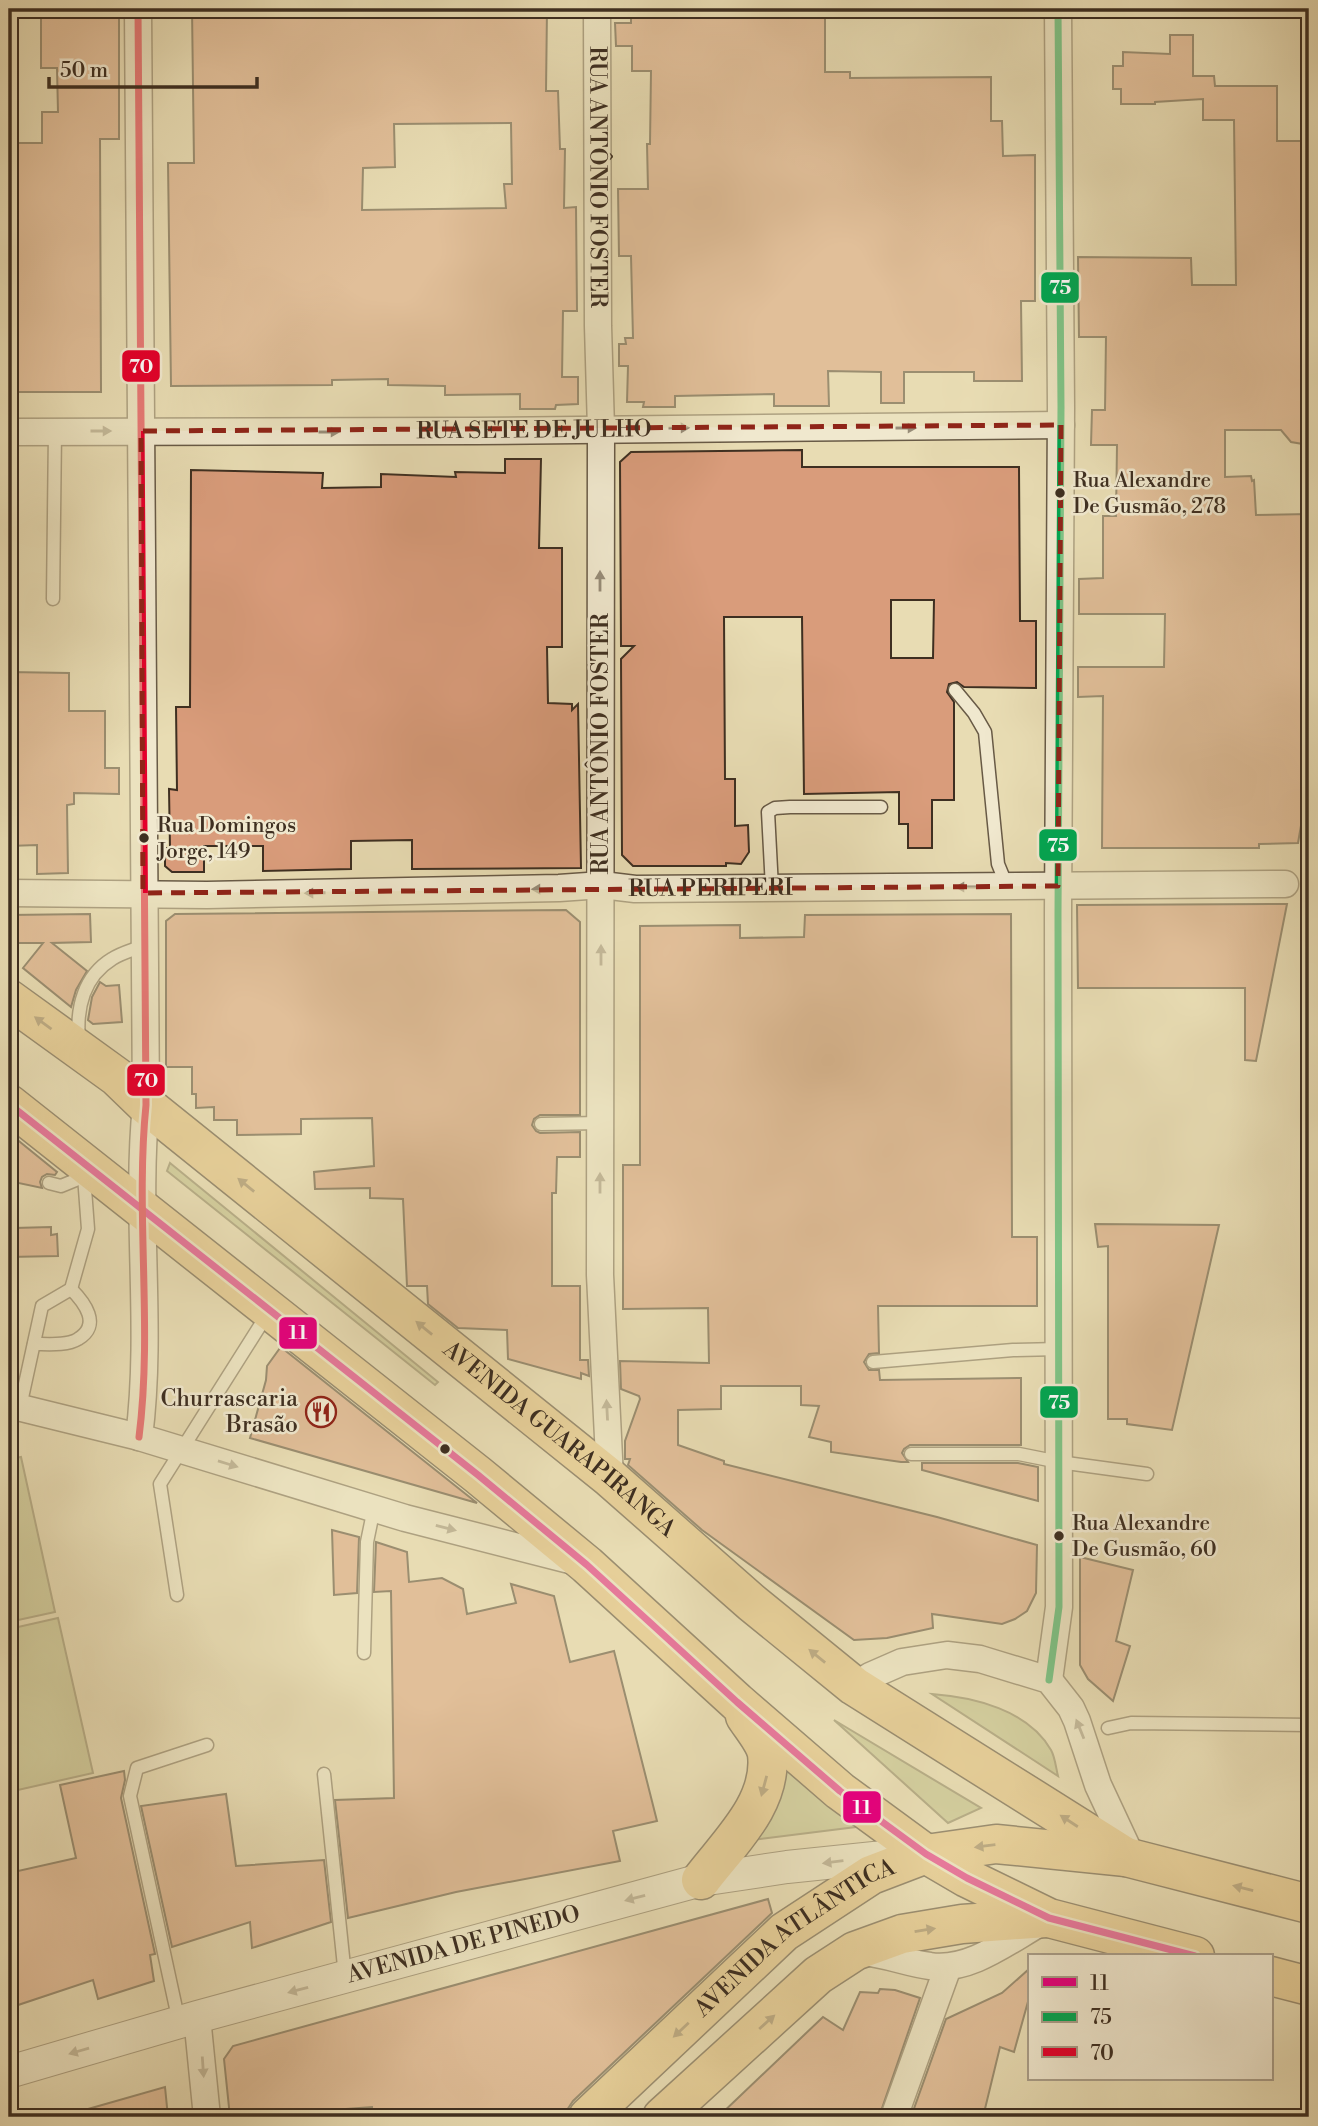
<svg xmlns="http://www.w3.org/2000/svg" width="1318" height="2126" font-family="'Libre Bodoni',serif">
<rect width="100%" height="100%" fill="#e8dcb3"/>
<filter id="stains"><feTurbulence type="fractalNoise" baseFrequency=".00286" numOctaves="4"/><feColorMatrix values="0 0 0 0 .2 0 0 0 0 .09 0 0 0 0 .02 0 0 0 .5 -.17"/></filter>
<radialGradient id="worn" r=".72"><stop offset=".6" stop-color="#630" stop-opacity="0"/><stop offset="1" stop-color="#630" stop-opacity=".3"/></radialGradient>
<g fill="#bdbe88" stroke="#7e7654" stroke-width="2">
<path d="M170 1163 438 1382 435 1385 167 1171Z"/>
<path d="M21 1457 55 1612 9 1622V1459Z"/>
<path d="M58 1618 93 1773 9 1792V1629Z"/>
<path d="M932 1694C974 1697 1028 1710 1051 1750 1055 1757 1056 1768 1058 1776Z"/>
<path d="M834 1720 981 1808 948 1823Z"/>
<path d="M771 1748 864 1826 737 1842Z"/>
</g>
<g fill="#d99c7b" stroke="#3e2f21" stroke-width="2" fill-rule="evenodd">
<path d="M41 9H119V139H100L101 392H9V143H42V112H58L57 68H41Z"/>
<path d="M192 9H547L546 91H558L560 149H565L564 208 576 207 577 311H563L562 377H578V404L556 405 555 409H520V394L445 395V386L388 385V379L332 380V385L171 386 168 163H194ZM511 123 512 184H504L506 208 362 210 363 168 395 167 394 124Z"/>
<path d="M631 9H722V13L825 14V72H850V78L991 77V121H1002L1003 156 1035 155V301H1021L1022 381H974V372H904V403H881V372L828 371 829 406H774V394L675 396V407H643L644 402H627L628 366H619V344H626L625 338H633L631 256H619L618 189H648L647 144H650L651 71H632V46H616L615 23H631Z"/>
<path d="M1170 35H1193V76H1214L1215 86H1277V141H1309V445L1291 442 1281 430H1225V477L1251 476 1252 481 1254 480 1256 515 1309 514V779L1298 843 1259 844V848H1102L1103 696 1078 697V667H1164L1165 614H1079V579L1103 578V516H1116L1117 445H1091L1092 410H1105L1106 337H1079L1078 257 1191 258 1192 285H1236L1234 120H1203V99L1155 102V104H1121V89H1113V66H1123V52L1170 54Z"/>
<path d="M802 450V467H1019L1020 621H1036V688L964 687 957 682 949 684 947 692 954 702V800H932V848H908V824H899V792L804 794 802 617H724L725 779H735V826L748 825 749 852 741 864 726 863V866H633L622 855 621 659 634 646H621L620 462 631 452ZM891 600H934L933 658H891Z"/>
<path d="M505 459H541L539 548H562V647H547L548 703 572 704V710L578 704 581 868 412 869V840L351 841V869L263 871V846H204V872H172L165 866V848H170L169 789 177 790 176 707H190L191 470 323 473 322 488 381 487V474L456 477 455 472 505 473Z"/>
<path d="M9 672 69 673V711H105V768H119V794L74 793V804L67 805 68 873 37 874V845L9 846Z"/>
<path d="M1287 904 1256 1061 1245 1060V988H1078L1077 905Z"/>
<path d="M566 910 580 922V1115H540L534 1119 532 1125 536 1131 540 1133 580 1132V1157H557L556 1193H552V1286H580V1360H588L589 1376 581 1373V1379L508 1359 507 1330 458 1328 428 1304 427 1286H407L403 1199 370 1198V1188L315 1189 314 1172 374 1166 372 1118 301 1119V1134L237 1135V1120H214V1107L196 1108V1094H192V1067H166V921L175 914Z"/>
<path d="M90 914 91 942 52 943 87 971 76 990 71 1007 23 968 43 943H9V915Z"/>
<path d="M1011 914 1012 1237H1037V1306H878L879 1353 869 1354 864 1362 869 1370H879L880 1380 1021 1378V1445H910L904 1449 902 1453 908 1462H901L831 1452V1442L809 1437 819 1406 801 1405V1386H721V1409L678 1410V1445L724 1461V1464L937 1517 1037 1545 1036 1593 1027 1611 1015 1619 1002 1624 932 1614 933 1628 887 1638 854 1640 702 1530 628 1465 630 1459H625V1441L640 1399 639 1396 621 1389 620 1361 709 1363 708 1308 623 1309V1165H640V926L740 925V938L804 937 805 915Z"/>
<path d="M100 982 106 986 119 985 122 1022 93 1024 88 1020 92 997Z"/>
<path d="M9 1133 57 1172 55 1175 47 1174 42 1177 40 1182 42 1188 9 1181Z"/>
<path d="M1095 1224 1219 1225 1172 1430 1127 1424V1419H1108V1246L1098 1247Z"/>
<path d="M51 1227V1235L57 1234 58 1256 9 1257V1237H14V1228Z"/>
<path d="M280 1348H282L477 1503 250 1438 266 1380 267 1366Z"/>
<path d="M922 1463H1018L1038 1467V1501L922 1470Z"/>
<path d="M332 1530 359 1537 357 1593 334 1595Z"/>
<path d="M376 1542 407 1552 409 1582 442 1578 463 1589 467 1614 516 1603 511 1584 554 1596 570 1662 614 1651 657 1821 613 1831 620 1861 456 1892 348 1918 335 1800 394 1798 391 1591 374 1592Z"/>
<path d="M1080 1557 1133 1570 1116 1641 1130 1646 1113 1701 1088 1679 1080 1665Z"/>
<path d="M124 1771 125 1780 121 1798 155 1954 150 1955 154 1981 98 1999 93 1980 9 2008V1873L76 1858 60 1785Z"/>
<path d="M226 1794 236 1866 324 1860 331 1922 252 1948 250 1922 172 1947 141 1806Z"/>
<path d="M768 1899 772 1913 573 2101 567 2110V2117H373L372 2107 292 2113V2117H230L224 2059 233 2046Z"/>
<path d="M1029 1969V1998L1014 2052 1000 2047 983 2117H911L946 2019 1002 1993Z"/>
<path d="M880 1989 895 1990 920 1998 879 2117H718L823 2017 843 2030 860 1992 878 1993Z"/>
<path d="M165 2087 168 2117H82L81 2111Z"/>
</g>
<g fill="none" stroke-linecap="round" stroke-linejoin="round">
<g stroke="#685a46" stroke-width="15">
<g id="service">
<path d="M53 599 55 431"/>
<path d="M955 690 974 713 985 732 998 864 1007 886"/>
<path d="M772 888 768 812 775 808 790 807H881"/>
<path d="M79 1039C76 1008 84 976 112 959 121 953 133 950 143 946"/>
<path d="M541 1124 601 1123"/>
<path d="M49 1183 61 1186 88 1175"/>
<path d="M34 1344C47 1344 67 1346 78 1339 102 1325 84 1302 71 1289"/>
<path d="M873 1362 1013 1350 1059 1349"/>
<path d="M20 1407 42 1306 71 1289 88 1229 84 1176"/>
<path d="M911 1454H1019L1059 1462 1147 1474"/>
<path d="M177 1595 160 1484 268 1313"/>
<path d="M364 1653 367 1542 374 1508"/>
<path d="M1108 1728 1131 1723 1309 1725"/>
<path d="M324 1774 345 1976"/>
<path d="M179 2022 130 1796 137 1768 207 1745"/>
</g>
</g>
<g stroke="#685a46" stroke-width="29">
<g id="minor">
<path d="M138 9 146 1105C135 1215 153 1327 139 1437"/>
<path id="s1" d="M597 9 598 326 601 429 600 1275 610 1478"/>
<path id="s2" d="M9 432 476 431 1061 425"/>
<path id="s3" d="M9 893 207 895 559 888 602 885 635 889 1285 884"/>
<path d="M9 1405 139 1437 405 1518 577 1562"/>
<path d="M1049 1680 1059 1607 1058 914 1061 407 1058 9"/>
<path d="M854 1686 870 1676 902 1662 947 1655 980 1659 1049 1680 1071 1708 1077 1721 1098 1785 1133 1860"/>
<path d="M860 1952C884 1953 906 1963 930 1966 969 1972 1008 1941 1040 1923"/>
<path d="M197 2017 207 2117"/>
<path d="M894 2117 948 1967"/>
</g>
</g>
<g stroke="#685a46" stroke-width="34">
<g id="tertiary">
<path id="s4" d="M9 2072 197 2017 701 1880 787 1867 903 1855"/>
</g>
</g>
<g stroke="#3e2f21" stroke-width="41">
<g id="primary">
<path id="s5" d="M9 999 117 1077 146 1105 610 1478 752 1603 854 1686 1126 1857"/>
<path d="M9 1104 478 1475 587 1565 737 1702 840 1791 926 1854 967 1878 1049 1918 1195 1956"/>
<path d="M701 1880C729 1843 773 1803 767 1754 765 1742 752 1727 745 1716"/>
<path d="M1271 1976 1309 1986"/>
<path id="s6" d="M588 2117 784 1932 871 1875 926 1854 996 1844 1126 1857 1309 1904"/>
<path d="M662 2117 818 1975 855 1951 902 1934 962 1924 1046 1918"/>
</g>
</g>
<use href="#service" stroke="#f0e8ce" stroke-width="12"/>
<use href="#minor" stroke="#f0e8ce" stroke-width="26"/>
<use href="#tertiary" stroke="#f0e8ce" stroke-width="32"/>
<use href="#primary" stroke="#e4be7a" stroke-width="38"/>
<g stroke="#f0e8ce" stroke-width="12">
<path id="bus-1" d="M9 1104 478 1475 587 1565 737 1702 840 1791 926 1854 967 1878 1049 1918 1195 1956"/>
</g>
<g stroke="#f0e8ce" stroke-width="12">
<path id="bus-2" d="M1049 1680 1059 1607 1058 914 1061 407 1058 9"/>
</g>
<g stroke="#f0e8ce" stroke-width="12">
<path id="bus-3" d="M138 9 146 1105C135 1215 153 1327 139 1437"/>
</g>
<use href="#bus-1" stroke="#e5007d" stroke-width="7"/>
<use href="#bus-2" stroke="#00a651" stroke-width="7"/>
<use href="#bus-3" stroke="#e4002b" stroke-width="7"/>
</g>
<defs><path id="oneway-solid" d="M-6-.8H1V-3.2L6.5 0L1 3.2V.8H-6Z" transform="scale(1.75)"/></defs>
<g fill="#978c78">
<use href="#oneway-solid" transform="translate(679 428) rotate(-1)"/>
<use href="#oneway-solid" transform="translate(906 428)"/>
<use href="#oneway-solid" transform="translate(101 431)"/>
<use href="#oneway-solid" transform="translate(329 432)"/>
<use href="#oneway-solid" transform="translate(600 581) rotate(-90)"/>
<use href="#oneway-solid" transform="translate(966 887) rotate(180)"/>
<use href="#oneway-solid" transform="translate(542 889) rotate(179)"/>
<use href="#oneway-solid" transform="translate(315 893) rotate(179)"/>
<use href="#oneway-solid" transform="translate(601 955) rotate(-90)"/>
<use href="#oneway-solid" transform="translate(600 1183) rotate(-90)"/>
<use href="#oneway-solid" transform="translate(607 1410) rotate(-93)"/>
<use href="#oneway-solid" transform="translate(228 1464) rotate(17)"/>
<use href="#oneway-solid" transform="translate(446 1528) rotate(14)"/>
<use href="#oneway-solid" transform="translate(1080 1729) rotate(-112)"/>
<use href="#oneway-solid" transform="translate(833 1862) rotate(173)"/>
<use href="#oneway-solid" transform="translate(635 1898) rotate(165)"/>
<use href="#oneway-solid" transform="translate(298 1990) rotate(165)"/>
<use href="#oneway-solid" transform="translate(79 2051) rotate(164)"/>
<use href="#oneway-solid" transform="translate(203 2067) rotate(86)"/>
</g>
<g fill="#896f49">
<use href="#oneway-solid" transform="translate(43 1023) rotate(-144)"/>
<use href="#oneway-solid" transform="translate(246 1185) rotate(-141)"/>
<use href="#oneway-solid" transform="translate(424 1328) rotate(-141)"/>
<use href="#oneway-solid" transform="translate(817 1656) rotate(-141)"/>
<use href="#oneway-solid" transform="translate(764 1786) rotate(105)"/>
<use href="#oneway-solid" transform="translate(1069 1821) rotate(-147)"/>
<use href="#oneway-solid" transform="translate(985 1846) rotate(173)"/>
<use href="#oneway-solid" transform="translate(1243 1888) rotate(-166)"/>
<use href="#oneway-solid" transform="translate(925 1930) rotate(-9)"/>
<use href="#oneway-solid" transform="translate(767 2022) rotate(-42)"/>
<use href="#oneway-solid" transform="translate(681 2030) rotate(137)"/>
</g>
<path d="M0 0H1318V2126H0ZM1061 425 1058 886 143 893 141 431Z" fill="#e8dcb3" fill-opacity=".55" fill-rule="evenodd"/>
<path fill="none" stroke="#8f2418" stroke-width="5" stroke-dasharray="14 9" stroke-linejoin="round" d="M1061 425 1058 886 143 893 141 431Z"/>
<defs>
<g id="restaurant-ring" transform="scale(1.575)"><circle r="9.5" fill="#f0e8ce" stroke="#8f2418" stroke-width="1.5"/><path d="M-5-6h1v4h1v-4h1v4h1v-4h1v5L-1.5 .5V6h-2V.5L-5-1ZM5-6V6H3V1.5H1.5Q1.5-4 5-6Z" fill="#8f2418"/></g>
</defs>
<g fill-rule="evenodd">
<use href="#restaurant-ring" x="321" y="1412"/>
</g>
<g fill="#3e2f21" stroke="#f0e8ce" stroke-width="2.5">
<circle cx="1060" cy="493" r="6"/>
<circle cx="144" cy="838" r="6"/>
<circle cx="445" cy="1449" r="6"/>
<circle cx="1059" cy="1536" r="6"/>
</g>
<g text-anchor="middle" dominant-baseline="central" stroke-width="5" stroke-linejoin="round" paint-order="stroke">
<g font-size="21" fill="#3e2f21" stroke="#f0e8ce" text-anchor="start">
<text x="1073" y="481">Rua Alexandre<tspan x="1073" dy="26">De Gusmão, 278</tspan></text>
<text x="157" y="826">Rua Domingos<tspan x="157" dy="26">Jorge, 149</tspan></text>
<text x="1072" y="1524">Rua Alexandre<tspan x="1072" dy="26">De Gusmão, 60</tspan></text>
</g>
<g font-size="23" fill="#3e2f21" stroke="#f0e8ce">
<text stroke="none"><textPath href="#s1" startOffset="168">RUA ANTÔNIO FOSTER</textPath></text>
<text stroke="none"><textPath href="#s2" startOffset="525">RUA SETE DE JULHO</textPath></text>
<text transform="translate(601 744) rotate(-90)">RUA ANTÔNIO FOSTER</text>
<text stroke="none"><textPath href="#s3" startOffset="702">RUA PERIPERI</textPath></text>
<text stroke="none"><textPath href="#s5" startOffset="705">AVENIDA GUARAPIRANGA</textPath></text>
<text stroke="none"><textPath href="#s6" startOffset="275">AVENIDA ATLÂNTICA</textPath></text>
<text stroke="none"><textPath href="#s4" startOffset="472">AVENIDA DE PINEDO</textPath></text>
</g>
<g font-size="23" fill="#3e2f21" stroke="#f0e8ce" text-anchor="end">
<text x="298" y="1399">Churrascaria<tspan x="298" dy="26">Brasão</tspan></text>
</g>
</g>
<g stroke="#f0e8ce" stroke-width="2.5">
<rect x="1040" y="271" width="40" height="33" rx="7" fill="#00a651"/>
<rect x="121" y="349" width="40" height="34" rx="7" fill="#e4002b"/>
<rect x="1038" y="828" width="40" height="34" rx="7" fill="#00a651"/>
<rect x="126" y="1063" width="40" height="34" rx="7" fill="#e4002b"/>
<rect x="278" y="1316" width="40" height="34" rx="7" fill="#e5007d"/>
<rect x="1039" y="1385" width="40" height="34" rx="7" fill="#00a651"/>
<rect x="842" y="1790" width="40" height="34" rx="7" fill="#e5007d"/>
</g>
<g font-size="19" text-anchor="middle" font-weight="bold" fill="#fff">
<text x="1060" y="294">75</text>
<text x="141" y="373">70</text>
<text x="1058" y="852">75</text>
<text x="146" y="1087">70</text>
<text x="298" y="1339">11</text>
<text x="1059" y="1409">75</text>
<text x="862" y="1814">11</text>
</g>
<rect width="1318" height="2126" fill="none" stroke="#e8dcb3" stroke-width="35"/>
<rect x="10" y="10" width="1297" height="2105" fill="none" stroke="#3e2f21" stroke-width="3.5"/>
<rect x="18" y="18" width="1283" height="2091" fill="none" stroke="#3e2f21" stroke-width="2"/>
<rect x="1028" y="1954" width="245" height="126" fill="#f0e8ce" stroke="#a99e89" stroke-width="2"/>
<rect x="1042" y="1977" width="35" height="10" fill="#e5007d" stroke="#a99e89" stroke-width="2"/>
<text x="1090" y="1990" font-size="21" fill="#3e2f21">11</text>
<rect x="1042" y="2012" width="35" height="10" fill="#00a651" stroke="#a99e89" stroke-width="2"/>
<text x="1090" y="2024" font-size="21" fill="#3e2f21">75</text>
<rect x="1042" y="2047" width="35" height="10" fill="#e4002b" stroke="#a99e89" stroke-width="2"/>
<text x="1090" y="2060" font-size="21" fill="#3e2f21">70</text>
<path d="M49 77v10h208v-10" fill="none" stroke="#3e2f21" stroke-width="3.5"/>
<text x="60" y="77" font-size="21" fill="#3e2f21" stroke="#f0e8ce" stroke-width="5" paint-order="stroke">50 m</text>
<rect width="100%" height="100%" filter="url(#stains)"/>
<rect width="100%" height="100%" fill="url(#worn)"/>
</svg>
